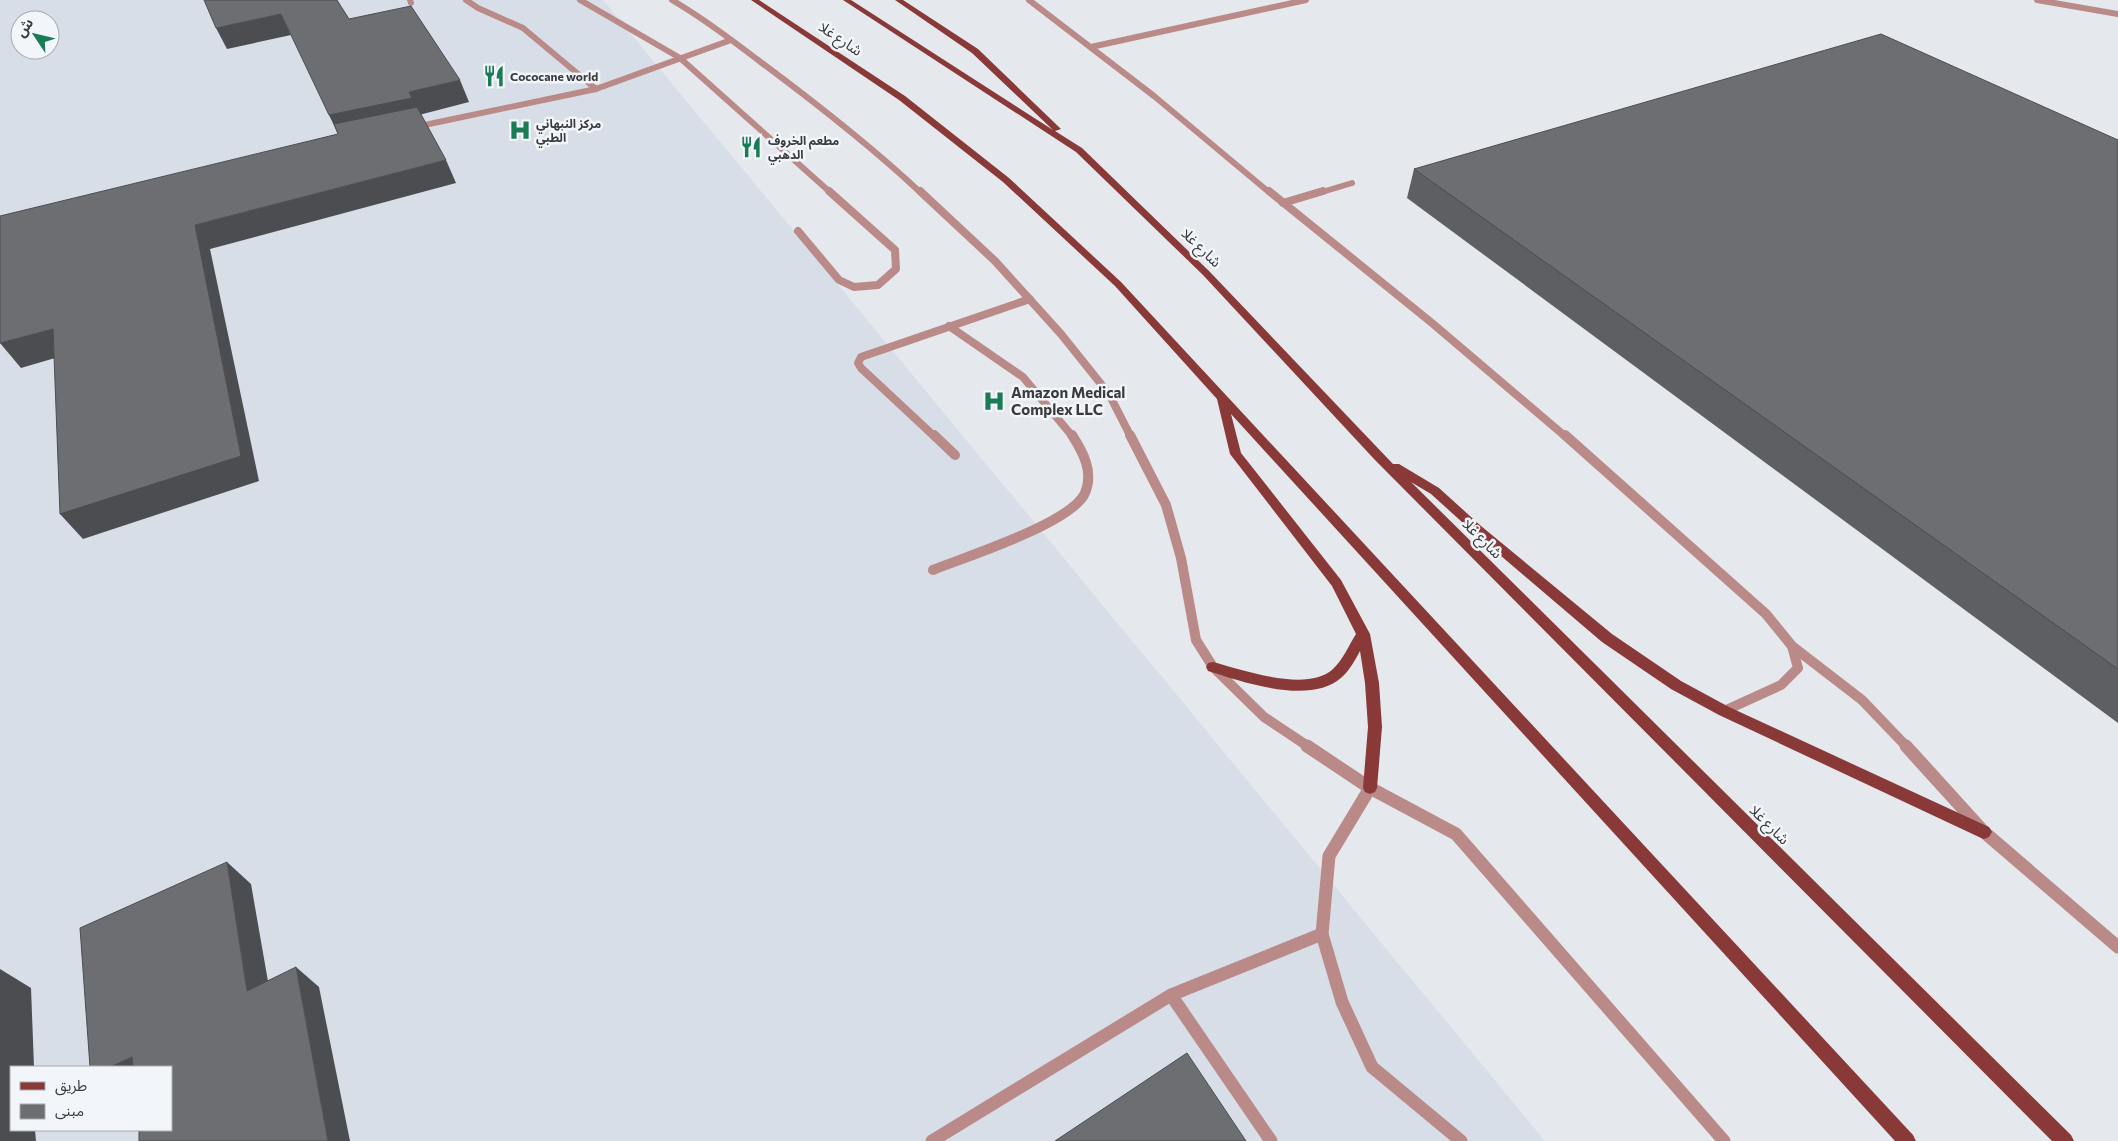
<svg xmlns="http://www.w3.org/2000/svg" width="2118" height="1141" font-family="Commissioner,'Noto Sans Arabic',sans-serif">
<rect width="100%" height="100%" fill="#e5e8ec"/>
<path fill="#d7dee8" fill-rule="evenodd" d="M0 0H603L1545 1141H0ZM20 20H50V50H20ZM11 1067H171V1130H11Z"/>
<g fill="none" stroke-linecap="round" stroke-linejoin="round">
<g stroke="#b98a87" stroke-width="6">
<path d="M410 0 411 3"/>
<path d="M466 0 478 8 523 28 596 89"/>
<path d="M580 0 680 58 831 193"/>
<path d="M1029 0 1154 96 1270 193"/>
<path d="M2037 0 2118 14"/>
<path d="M1091 47 1306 0"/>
<path d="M415 127 596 89 731 40"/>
<path d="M1319 193 1352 183"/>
</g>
<g stroke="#b98a87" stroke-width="8">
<path d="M1269 191 1432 323 1566 437"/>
<path d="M1283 203 1323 191"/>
<path d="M798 231 839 280 854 287 878 285 896 269 895 250 829 191"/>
<path d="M949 326 1023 377 1073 437"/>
<path d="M935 437 861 368 858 363 861 357 1030 299"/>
</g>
<g stroke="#b98a87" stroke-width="10">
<path d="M934 435 955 455"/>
<path d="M1565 435 1766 614 1792 646 1862 700 1907 747"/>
<path d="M933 570C965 557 1072 523 1085 493 1094 472 1083 452 1072 435"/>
<path d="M1724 711 1781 685 1798 668 1792 646"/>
</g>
<g stroke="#b98a87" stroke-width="13">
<path d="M1906 746 1984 832 2118 947"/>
<path d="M1370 788 1329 856 1322 934 1342 1002 1372 1067 1461 1141"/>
<path d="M1171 995 1271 1141"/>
<path d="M932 1141 1171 995 1322 934"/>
</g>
<path stroke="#b98a87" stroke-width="6" d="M672 0C704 19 733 41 762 63 817 104 871 146 921 193"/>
<path stroke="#b98a87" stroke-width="8" d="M920 191 995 261 1061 334 1109 394 1131 437"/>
<path stroke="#b98a87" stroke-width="10" d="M1130 435 1166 505 1181 558 1196 640 1213 667 1264 717 1309 747"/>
<path stroke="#b98a87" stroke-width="13" d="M1307 746 1370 788 1456 834 1724 1141"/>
<g fill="#893a38" fill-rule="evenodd">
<path d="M751 0H759L905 96 1009 178 1121 282 1913 1135 1916 1141H1895L1231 414 1241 453 1341 580 1370 634 1379 683 1382 727 1377 788 1375 792 1370 794 1365 792 1363 788 1368 727 1365 683 1360 651C1355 660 1350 670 1342 677 1311 706 1243 682 1208 671L1206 667 1208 663 1213 662C1243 670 1307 693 1333 669 1343 660 1349 645 1356 634L1332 586 1230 454 1217 399 1115 286 1003 182 899 100Z"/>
<path d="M843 0H851L1053 130 972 53 895 0H903L978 49 1061 129 1055 131 1082 148 1209 271 1393 464H1399L1439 488 1481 526 1612 634 1681 681 1729 707 1989 827 1992 832 1989 837 1984 839 1979 837 1719 715 1671 689 1602 642 1473 532 1431 494 1411 482 2071 1135 2074 1141H2052L1375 460 1203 275 1076 152Z"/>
</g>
</g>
<path fill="#5d5f62" d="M2118 140V723L1407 198 1414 169Z"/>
<g fill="#4c4d50">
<path d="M281 14 291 35 227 49 216 28Z"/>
<path d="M460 80 469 102 419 115 340 138 329 115 409 92Z"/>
<path d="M446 160 456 183 210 249 259 481 83 539 60 514 195 225Z"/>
<path d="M53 329 72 353 21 368 0 343Z"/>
<path d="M227 862 251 884 273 1010 247 991Z"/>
<path d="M296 967 319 987 350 1141H328Z"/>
<path d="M0 969 31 988 34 1067H11V1130H35L36 1141H0Z"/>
<path d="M132 1057 150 1067H110Z"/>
</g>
<g fill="#6c6e72" stroke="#4c4d50">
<path d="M204 0H337L349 19 411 6 460 80 409 92 412 98 329 115 281 14 216 28Z"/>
<path d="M1881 34 2118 140V669L1414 169Z"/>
<path d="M417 107 446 160 195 225 241 456 60 514 53 329 0 343V216L338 134 334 124Z"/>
<path d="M227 862 247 991 296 967 328 1141H139V1130H171V1067H133L132 1057 110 1067H90L80 928Z"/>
<path d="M1187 1053 1246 1141H1055Z"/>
</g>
<defs>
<g id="restaurant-bare" transform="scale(1.725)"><path d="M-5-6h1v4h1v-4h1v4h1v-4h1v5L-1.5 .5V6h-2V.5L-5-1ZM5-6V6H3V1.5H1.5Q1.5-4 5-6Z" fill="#197c54" stroke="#f2f5f9" stroke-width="2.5" paint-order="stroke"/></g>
<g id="hospital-bare" transform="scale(1.725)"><path d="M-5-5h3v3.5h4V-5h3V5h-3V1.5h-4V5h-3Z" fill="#197c54" stroke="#f2f5f9" stroke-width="2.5" paint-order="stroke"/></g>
</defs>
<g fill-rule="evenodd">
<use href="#restaurant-bare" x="494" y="76"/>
<use href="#hospital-bare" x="520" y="130"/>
<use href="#restaurant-bare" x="751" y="147"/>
<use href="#hospital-bare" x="994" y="401"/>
</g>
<g text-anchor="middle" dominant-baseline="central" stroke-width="5" stroke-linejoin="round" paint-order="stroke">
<g font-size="12" font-weight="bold" fill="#3b3c3e" stroke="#f2f5f9" text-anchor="start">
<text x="510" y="76">Cococane world</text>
<text x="536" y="123">مركز النبهاني<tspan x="536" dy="14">الطبي</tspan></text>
<text x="768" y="140">مطعم الخروف<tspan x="768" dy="14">الدهبي</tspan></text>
</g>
<g font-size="15" fill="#3b3c3e" stroke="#f2f5f9">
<text transform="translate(841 38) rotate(34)">شارع غلا</text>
<text transform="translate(1202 247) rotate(44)">شارع غلا</text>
<text transform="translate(1483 538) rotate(45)">شارع غلا</text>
<text transform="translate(1770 824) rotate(45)">شارع غلا</text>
</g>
<g font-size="15" font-weight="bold" fill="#3b3c3e" stroke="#f2f5f9" text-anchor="start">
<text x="1011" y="392">Amazon Medical<tspan x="1011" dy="17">Complex LLC</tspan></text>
</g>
</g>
<rect x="10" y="1066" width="162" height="65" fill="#f2f5f9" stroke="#a9abae"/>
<rect x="20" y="1082" width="25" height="8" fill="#893a38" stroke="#a9abae"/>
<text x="55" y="1091" font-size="15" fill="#3b3c3e">طريق</text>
<rect x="20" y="1104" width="25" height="15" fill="#6c6e72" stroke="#a9abae"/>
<text x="55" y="1116" font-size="15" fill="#3b3c3e">مبنى</text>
<g transform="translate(35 35) rotate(305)"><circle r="24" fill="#f2f5f9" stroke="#a9abae"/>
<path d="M0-4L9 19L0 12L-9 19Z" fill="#197c54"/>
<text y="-8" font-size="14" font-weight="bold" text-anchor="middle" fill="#3b3c3e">ش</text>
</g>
</svg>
